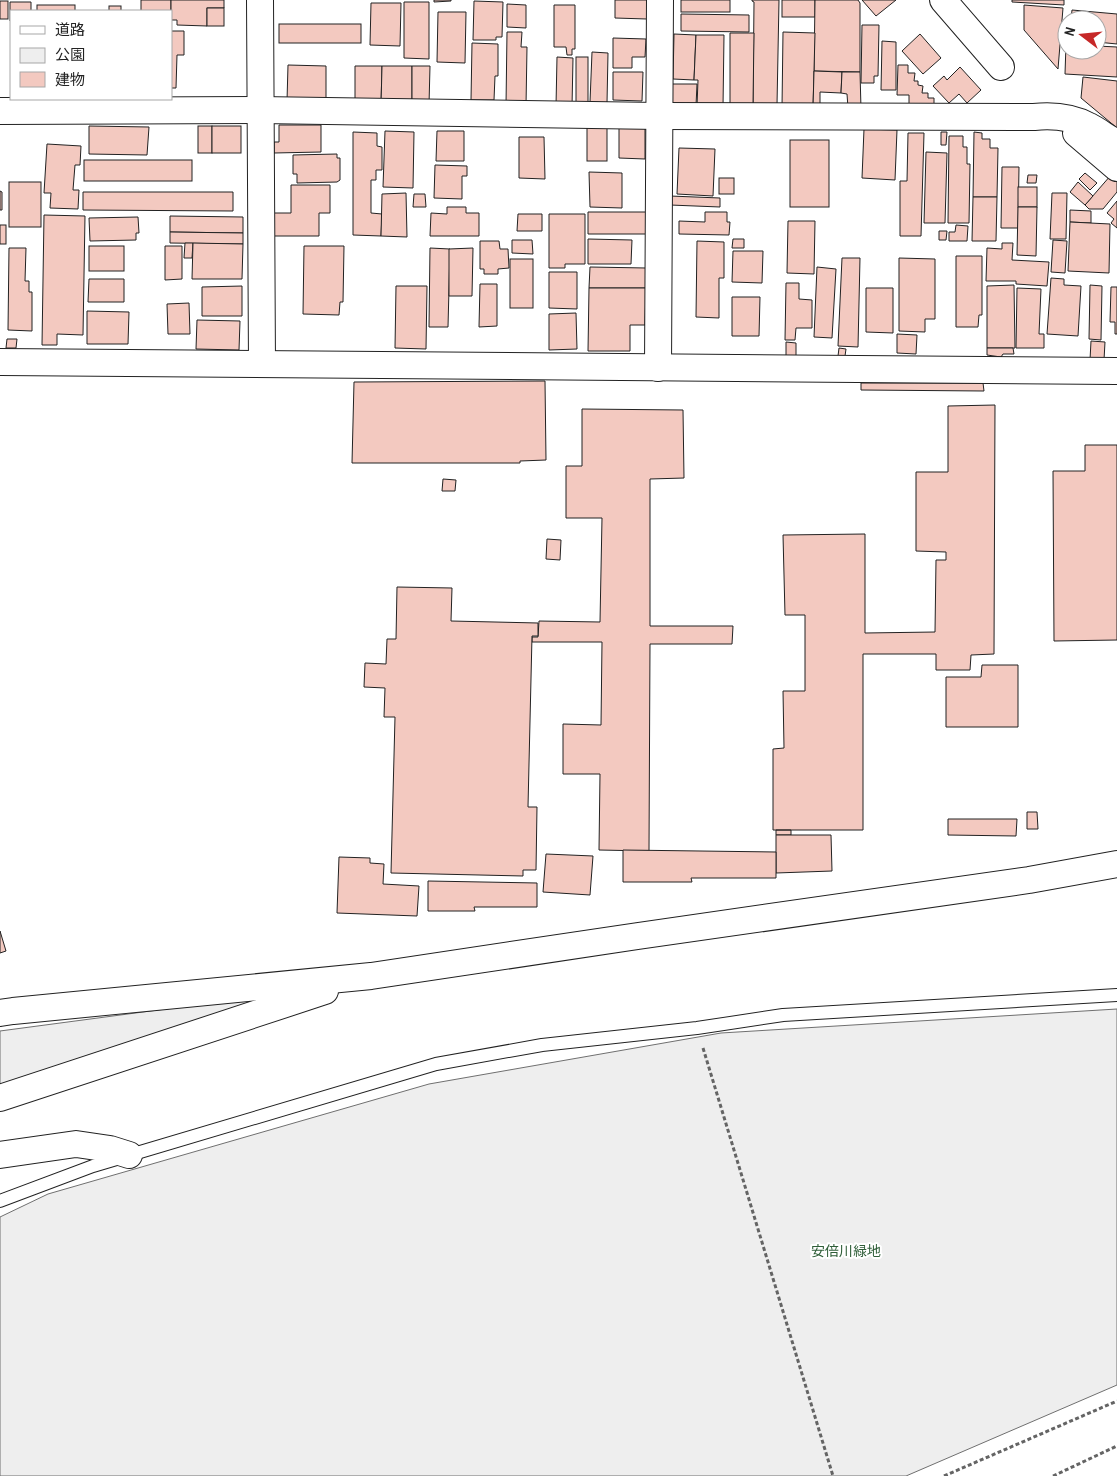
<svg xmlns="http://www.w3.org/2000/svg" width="1117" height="1476" font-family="'Archivo Narrow','Noto Sans JP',sans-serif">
<rect width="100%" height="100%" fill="#fff"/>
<g fill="#eee" stroke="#6f6f6f">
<path d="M301 991 0 1087V1031Z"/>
<path d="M1117 1009V1385L906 1476H0V1217L48 1194 429 1084 721 1033Z"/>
</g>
<g fill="#f3c9c0" stroke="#222">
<rect x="141" y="0" width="30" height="11"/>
<path d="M171 0H224V8H207V26L177 25V20H171Z"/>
<path d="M434 0H451V1L434 2Z"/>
<path d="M615 0H648L647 19 615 18Z"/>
<rect x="681" y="0" width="49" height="12"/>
<path d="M752 0H779L777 105 753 104 754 2 752 1Z"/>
<rect x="782" y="0" width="33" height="17"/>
<path d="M815 0H858L860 3V72L814 71Z"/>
<path d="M862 0H896L876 16Z"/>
<path d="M1012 0H1064V5L1012 2Z"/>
<rect x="0" y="1" width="8" height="18"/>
<path d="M474 1 503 2 502 37H496V40H473Z"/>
<path d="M10 2H31V11H11V21H10Z"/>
<path d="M404 2H429V59L404 58Z"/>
<path d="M371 3H401L400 46 370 45Z"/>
<path d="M507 4 526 5V28L507 27Z"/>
<rect x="37" y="5" width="38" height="6"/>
<path d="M554 5H575V49H572V55H567L566 47H554Z"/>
<path d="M1024 5 1063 8 1058 69 1024 30Z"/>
<rect x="109" y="6" width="12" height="5"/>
<rect x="207" y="8" width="17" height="18"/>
<path d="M1072 10 1117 14V44L1097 42V20H1071Z"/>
<path d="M438 12H466L465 63 437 62Z"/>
<path d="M681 14 749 15V32L681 31Z"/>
<rect x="279" y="24" width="82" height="19"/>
<path d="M862 25H879L878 76H874V83H861Z"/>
<path d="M171 31H184V55H177L176 88H171Z"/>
<path d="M507 32H522L521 47H527L526 106 506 105Z"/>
<path d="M783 32 815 33 813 108 782 107Z"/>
<path d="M730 33H754L753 104H730Z"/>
<path d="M674 34 696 35 694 80 673 79Z"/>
<path d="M920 34 941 58 923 74 902 51Z"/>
<path d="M696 35H724L723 107 697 106 698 80H694Z"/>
<path d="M613 38 646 39 645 57H632V68H613Z"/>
<path d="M882 41 896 42V90H881Z"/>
<path d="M472 43 498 44V76H495L494 100H471Z"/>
<path d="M1066 44 1067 50H1097V46L1117 47V77L1065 74Z"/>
<path d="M592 52 608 53 607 103 590 102Z"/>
<path d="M557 57 573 58 572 107 556 106Z"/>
<rect x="576" y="57" width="12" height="48"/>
<path d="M288 65 326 66V101H287Z"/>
<path d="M898 65H908V73H915L914 81H918V85L923 86 922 93H928V98H934V108L909 104V95H897Z"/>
<path d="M355 66H382L381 105 355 104Z"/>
<path d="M382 66H412V105H381Z"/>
<path d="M412 66H430L429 105H412Z"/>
<path d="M960 67 981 90 967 103 959 94 949 103 933 86 944 76 947 80Z"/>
<path d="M814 71 842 72 841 93 820 92V108H813Z"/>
<path d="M613 72H643L642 101 613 100Z"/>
<path d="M842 72H860L861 109 848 108 847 94 841 93Z"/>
<path d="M1083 77 1117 81V128L1081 98Z"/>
<path d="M672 84H697L696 106H672Z"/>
<path d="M279 125H321V152L274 153V142H279Z"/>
<path d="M89 126 149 127 147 155 89 154Z"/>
<rect x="198" y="126" width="14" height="27"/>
<rect x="212" y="126" width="29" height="27"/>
<rect x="587" y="126" width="20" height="35"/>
<path d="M619 128H645V159L619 158Z"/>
<path d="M864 129 897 130 895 180 862 178Z"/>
<path d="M385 131 414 132 413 188 383 187Z"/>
<path d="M437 131H464V161H436Z"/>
<path d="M353 132 377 133V146L382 147V170H376V180H371V213L382 214 381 236 353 235Z"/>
<path d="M941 132H947L946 145H941Z"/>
<path d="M974 132 982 133V139H990V148H998L997 197H973Z"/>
<path d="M908 133H924L921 236H900V181H907Z"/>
<path d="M949 136H963V147H967V164H970L969 223H948Z"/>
<path d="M519 137H544L545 179 519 178Z"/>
<rect x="790" y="140" width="39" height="67"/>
<path d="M47 144 81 146 80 165H75L73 190H79L78 209 50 208 51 193H44Z"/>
<path d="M679 148 715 149 713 196 677 194Z"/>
<path d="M926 152 947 153 945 223H924Z"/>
<path d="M337 154V158H340V180L337 182 297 183V174H293V155Z"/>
<rect x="84" y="160" width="108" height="21"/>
<path d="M435 165 467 166V176H462V199L434 198Z"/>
<path d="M1002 167H1019L1018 228H1001Z"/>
<path d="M589 172 622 173V208L590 207Z"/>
<path d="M1085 173 1097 183 1090 190 1079 179Z"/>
<path d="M1028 175H1037L1036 183H1027Z"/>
<path d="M1111 175 1117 180V192L1103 209H1089L1085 205Z"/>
<rect x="719" y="178" width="15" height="16"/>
<rect x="9" y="182" width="32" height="45"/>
<path d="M1078 182 1093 196 1085 205 1070 192Z"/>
<path d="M291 185H330V213H319V236H274V213H291Z"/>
<rect x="1018" y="187" width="19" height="20"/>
<path d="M0 191 2 192V210H0Z"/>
<path d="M83 192H233V211L83 210Z"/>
<path d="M406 193 407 237 381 236 382 194Z"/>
<path d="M1052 193H1067L1066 239H1050Z"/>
<path d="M414 194H425L426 207H413Z"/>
<path d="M670 196 720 198V207L670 205Z"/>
<path d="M973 197H997L996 241H972Z"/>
<path d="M1117 201V228L1111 223 1114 219 1107 213Z"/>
<path d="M447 207H466V213H479V236H430L431 213 447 214Z"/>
<path d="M1018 207H1037L1036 256 1017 255Z"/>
<path d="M1070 210 1091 211V223L1070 222Z"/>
<path d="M588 212H649L648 234H588Z"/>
<path d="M705 212H727V222H730L729 235 679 234V221L705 222Z"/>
<path d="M518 214H542V231H517Z"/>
<path d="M549 214H585V264H565V268H549Z"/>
<path d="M44 215 85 216 83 335 57 334V345H42Z"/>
<path d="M170 216 243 217V233L170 232Z"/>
<path d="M138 217 139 233H136V240L90 241 89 218Z"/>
<path d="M788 221H815L814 274 787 273Z"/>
<path d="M1070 222 1110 224 1109 273 1068 271Z"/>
<rect x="0" y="225" width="6" height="19"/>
<path d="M956 225 968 226 967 241H949V232H955Z"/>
<path d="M939 231H947L946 240H939Z"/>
<path d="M170 232 243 233V244L170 243Z"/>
<path d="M588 239 632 240 631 264H588Z"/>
<path d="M733 239H744V248H732Z"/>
<path d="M512 240H532L533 254 512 253Z"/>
<path d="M1053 240 1067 241 1065 273 1051 272Z"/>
<path d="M480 241H499L500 249H508L509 268 498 269V274H484V269H480Z"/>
<path d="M697 241 724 242V278H719V318L696 317Z"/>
<path d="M185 243H193L192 258H184Z"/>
<path d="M193 243 243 244 242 279H192Z"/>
<path d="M1002 243H1013L1012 260 1049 262 1047 286 1016 284V281H986L987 248 1002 249Z"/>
<rect x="89" y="246" width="35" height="25"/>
<path d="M165 246H182V279L165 280Z"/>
<path d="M304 246H344L343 302H340L339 315 303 314Z"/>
<path d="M9 248H26L25 281H29V292H32V331L8 330Z"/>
<path d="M430 248 450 249 448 327H429Z"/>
<path d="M473 248 472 296H449V249Z"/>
<path d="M733 251H763L762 283 732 282Z"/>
<path d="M956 256H982V315H979L978 327H956Z"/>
<path d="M842 258H860L858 347 838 346Z"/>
<path d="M899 258 935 259V319H925V332L899 331Z"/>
<rect x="510" y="259" width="23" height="49"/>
<path d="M590 267 646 268V288H589Z"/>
<path d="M817 267 836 269 832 338 814 337Z"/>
<path d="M549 272H577V309L549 308Z"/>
<path d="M1051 278 1064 279V285L1081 286 1078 336 1047 334Z"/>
<path d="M89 279H124V302H88Z"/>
<path d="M786 283H799V299L812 300V328H796L795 340H785Z"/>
<path d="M480 284H497V326L479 327Z"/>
<path d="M1014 285 1015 348H987V286Z"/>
<path d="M1090 285 1102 286 1101 340 1089 339Z"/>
<path d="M242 286V316H202V287Z"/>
<path d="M396 286H427L426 349 395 348Z"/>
<path d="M1111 287H1117V334H1115V322H1110Z"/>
<path d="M589 288H646L645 325H630V351H588Z"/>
<path d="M866 288H893V333L866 332Z"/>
<path d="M1017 288 1041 289 1039 334H1044V348H1016Z"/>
<path d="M732 297H760L759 336H732Z"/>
<path d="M189 303 190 334H168L167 304Z"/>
<path d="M87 311 129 312 128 344H87Z"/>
<path d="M576 313 577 349 549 350V314Z"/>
<path d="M197 320 240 321 239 350 196 349Z"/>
<path d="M897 334 917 335 916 354 897 353Z"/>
<path d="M7 339H17L16 348H6Z"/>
<path d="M1091 341 1105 342 1104 360H1090Z"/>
<path d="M786 342 796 343V356H786Z"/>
<path d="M839 348 846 349 845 356H838Z"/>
<path d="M987 348H1013L1014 354H1003L1001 357 987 355Z"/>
<path d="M545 381 546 460 520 461V463H352L354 382Z"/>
<path d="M861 383H983L984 391 861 390Z"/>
<path d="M995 405 994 654 971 655 970 670H936V654H863V830H776H791V835H776V830H773V749L784 748 783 691H805V615H785L783 535 865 534V633L935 632 936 560H946V552L916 551V472H948V406Z"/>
<path d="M582 409 683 410 684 478 650 479V626H733L732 644H650L649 851 599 850 600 774H563V724L601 725 602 642H532V637H538L539 621 600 622 602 518H566V466H582Z"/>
<path d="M1085 445H1117V640L1054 641 1053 471H1085Z"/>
<path d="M443 479 456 480 455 491H442Z"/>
<path d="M547 539 561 540 560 560 546 559Z"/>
<path d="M397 587 452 588 451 621 538 623V636H532L528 807H537L536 870H523V876L391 873 395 717H384L385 688 364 687 365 663 386 664 387 639H396Z"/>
<path d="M982 665H1018V727H946V677H981Z"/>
<path d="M1027 812H1037L1038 829H1027Z"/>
<path d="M948 819H1017L1016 836 948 835Z"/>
<path d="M776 835H831L832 871 776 873Z"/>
<path d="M623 850 776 852V878H691L692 882H623Z"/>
<path d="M546 854 593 856 590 895 543 892Z"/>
<path d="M339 857 370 858V863L384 864 383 884 419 886 417 916 337 913Z"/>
<path d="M428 881 537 883V907H474L475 911H428Z"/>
<path d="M0 931 6 951 0 953Z"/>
</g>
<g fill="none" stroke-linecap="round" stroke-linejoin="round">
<g stroke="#222" stroke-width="14">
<path id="service" d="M0 1201 93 1166 436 1064 542 1045 697 1028 783 1015 1117 995"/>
</g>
<g stroke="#222" stroke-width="28">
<g id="minor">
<path d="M260 0 262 364"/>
<path d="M943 0 1001 67"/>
<path d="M0 111 260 110 659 116 1034 117C1053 115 1072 117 1089 126 1099 131 1107 138 1117 143"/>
<path d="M1076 133 1117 168"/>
<path d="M0 362 1117 371"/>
<path d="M658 368 660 0"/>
<path d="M0 1013 13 1011 371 976 638 936 1029 880 1117 864"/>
<path d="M0 1098 325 991"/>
<path d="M0 1155 76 1144 110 1149 129 1155"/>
</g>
</g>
<g stroke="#646464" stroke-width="3" stroke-dasharray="4 2.5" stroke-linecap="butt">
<path d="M703 1048 833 1476"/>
<path d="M944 1476 1117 1401"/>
<path d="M1053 1476 1117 1446"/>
</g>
<use href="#service" stroke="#fff" stroke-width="12"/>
<use href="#minor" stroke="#fff" stroke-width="26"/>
</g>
<g text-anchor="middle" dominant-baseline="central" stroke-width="4" stroke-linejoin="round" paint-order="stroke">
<g font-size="14" fill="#2f5e38" stroke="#fff">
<text x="846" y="1251">安倍川緑地</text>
</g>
</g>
<rect x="10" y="10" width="162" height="90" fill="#ffffff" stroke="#a7a7a7"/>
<rect x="20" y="26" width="25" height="8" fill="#ffffff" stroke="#a7a7a7"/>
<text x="55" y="35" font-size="15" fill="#222222">道路</text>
<rect x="20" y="48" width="25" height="15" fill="#eeeeee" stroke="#a7a7a7"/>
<text x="55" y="60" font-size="15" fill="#222222">公園</text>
<rect x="20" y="72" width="25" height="15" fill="#f3c9c0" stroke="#a7a7a7"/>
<text x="55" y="85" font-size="15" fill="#222222">建物</text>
<g transform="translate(1082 35) rotate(286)"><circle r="24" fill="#ffffff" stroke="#a7a7a7"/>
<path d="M0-4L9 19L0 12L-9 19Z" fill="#c62828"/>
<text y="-8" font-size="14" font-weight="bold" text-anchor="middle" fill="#222222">N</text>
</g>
</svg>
